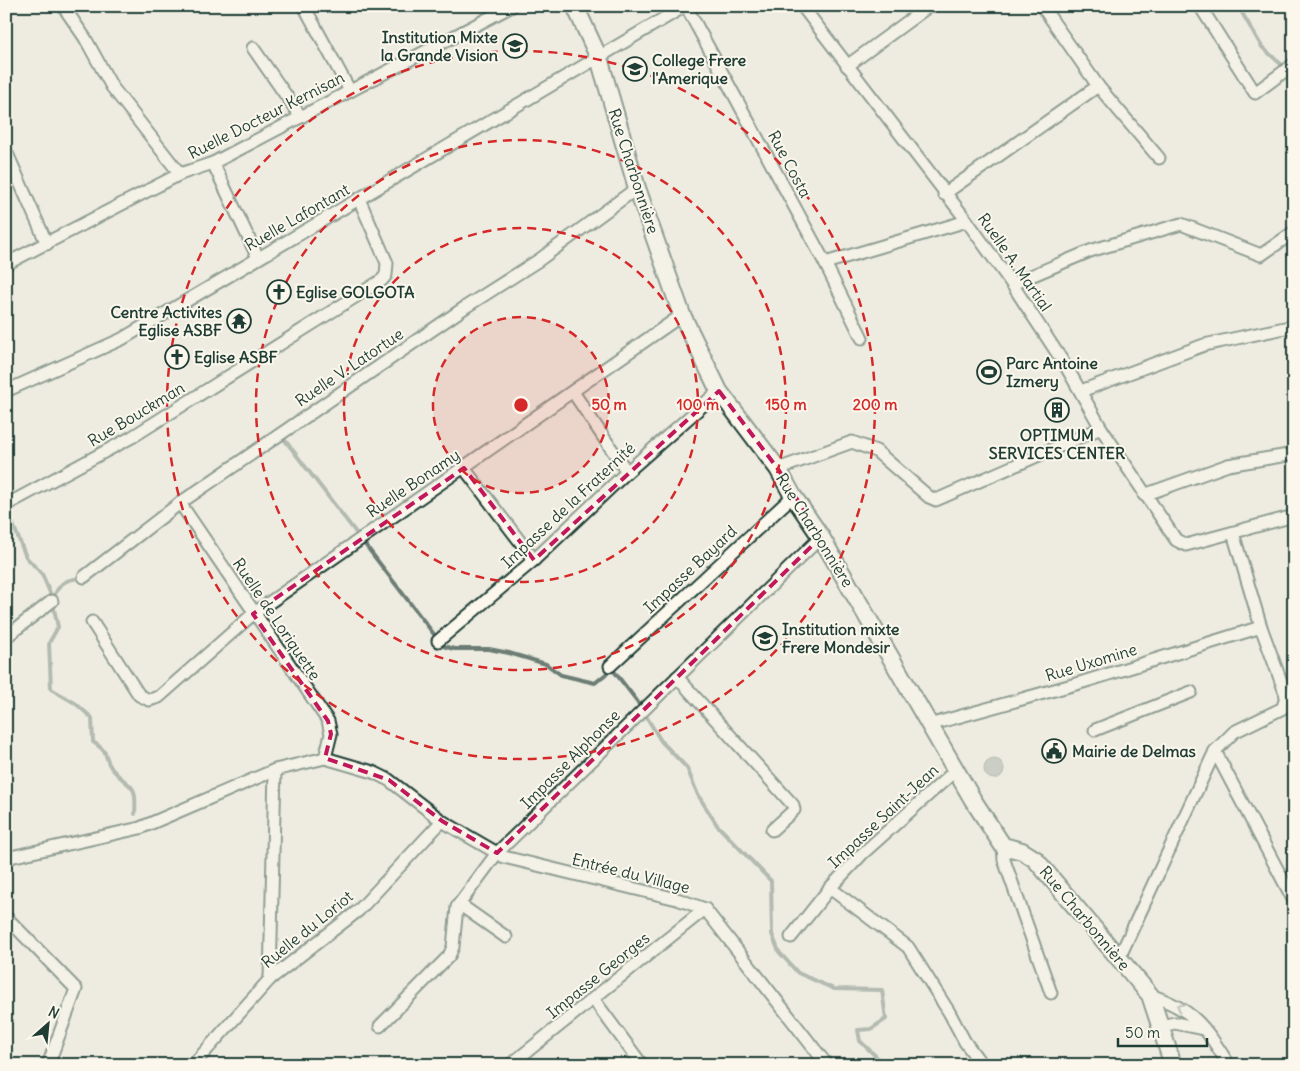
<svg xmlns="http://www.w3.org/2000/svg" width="1300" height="1071" font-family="Delius,sans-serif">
<rect width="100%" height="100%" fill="#eeece1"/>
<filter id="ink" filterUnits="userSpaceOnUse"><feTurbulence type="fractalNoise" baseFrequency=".02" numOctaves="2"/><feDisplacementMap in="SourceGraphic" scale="10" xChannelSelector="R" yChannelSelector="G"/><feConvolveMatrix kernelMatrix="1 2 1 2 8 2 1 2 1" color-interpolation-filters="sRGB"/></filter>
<g filter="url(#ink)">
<circle fill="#9fa89f" stroke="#6c7d74" cx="994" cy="769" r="10"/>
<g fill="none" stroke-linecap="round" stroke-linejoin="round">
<g stroke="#6c7d74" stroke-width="4">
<path d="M1238 6 1262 47 1294 76"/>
<path d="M281 435 443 646 454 649H489L509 653 546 664 561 675 595 683 606 674 610 666 637 701 661 741 687 768 698 795 717 825 771 881 772 934 779 952 798 973 834 989 882 990 886 1019 871 1029 858 1030 860 1041 885 1065"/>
<path d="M6 507 26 557 42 574 51 595 58 627 49 643 51 689 75 703 92 718 93 742C112 754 103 758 112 769 131 791 137 780 135 814"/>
<path d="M53 599C59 583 65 579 82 578"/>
</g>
<g stroke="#1f3d34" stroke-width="15">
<g id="street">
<path d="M63 6 85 38 112 87 180 174"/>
<path d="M304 6 350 91"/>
<path d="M686 6 825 263 862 338"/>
<path d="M802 6 967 221 1012 284 1067 368 1101 428 1176 540 1186 545 1294 516"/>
<path d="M1042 6 1098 86 1159 158"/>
<path d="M1200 6 1255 93 1294 64"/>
<path d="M253 48 301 117"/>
<path d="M847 66 929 6"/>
<path d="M6 151 47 244"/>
<path d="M213 163 258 258"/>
<path d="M944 194 1098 86"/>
<path d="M825 263 967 221"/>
<path d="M6 264 180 174 213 163 512 6"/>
<path d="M1012 284 1090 251 1181 224 1261 255 1294 232"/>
<path d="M6 391 122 339 685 6"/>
<path d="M1081 391 1204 345 1294 326"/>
<path d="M573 392 627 472"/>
<path d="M464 468 534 560"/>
<path d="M778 469 852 442 876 451 929 497 936 500 1101 428"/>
<path d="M1144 495 1228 465 1294 454"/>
<path d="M180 503 328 721 331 734 325 758"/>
<path d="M6 505 132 437 382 280 386 275 387 263 359 199"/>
<path d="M1233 533 1261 627 1286 695 1283 708 1234 732 1215 751 1294 901"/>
<path d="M84 577 180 503 467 306 539 260 637 188"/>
<path d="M92 622 139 695 149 700 159 697 253 614 682 315"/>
<path d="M6 637 52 601"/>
<path d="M438 641 534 560 627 472 719 391"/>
<path d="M610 666 793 496"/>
<path d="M677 677 793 805 794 810 772 830"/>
<path d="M929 725 1083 682 1261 627"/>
<path d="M1095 730 1191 692"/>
<path d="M956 770 862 854 830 888 908 947 949 1012 965 1042 982 1065"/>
<path d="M1003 846 1004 860 1051 993"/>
<path d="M6 858 140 828 275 770 325 758 373 772 389 780 442 821 504 857 677 899 705 909 827 1065"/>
<path d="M459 904 506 937"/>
<path d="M6 917 76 989 48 1065"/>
<path d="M791 937 830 888"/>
<path d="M1119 958 1215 751"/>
<path d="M270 979 275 770"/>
<path d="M1150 995C1195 1010 1204 1026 1229 1065"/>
<path d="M594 1000 642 1065"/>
<path d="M380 1026 449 956 453 947 457 907 497 853 821 537"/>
<path d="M1160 1026 1175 1023 1204 1029"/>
<path d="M193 1065 270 979 359 910 442 821"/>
<path d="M510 1065 705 909"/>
</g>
</g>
<g stroke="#1f3d34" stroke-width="20">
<path id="secondary" d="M575 6 599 58 637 188 682 315 719 391 778 469 793 496 821 537 973 800 1003 846 1022 851 1035 859 1150 995 1173 1065"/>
</g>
<use href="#street" stroke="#fbf7ec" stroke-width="11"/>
<use href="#secondary" stroke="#fbf7ec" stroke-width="16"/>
</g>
<defs><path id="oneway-chevron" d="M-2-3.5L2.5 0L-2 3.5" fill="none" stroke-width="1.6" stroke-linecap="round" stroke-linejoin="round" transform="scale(1.25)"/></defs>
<use stroke="#8d9a90" href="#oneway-chevron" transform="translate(1180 1007) rotate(-150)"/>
</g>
<path d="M0 0H1300V1071H0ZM719 391 778 469 821 537 497 853 442 821 389 780 325 758 331 734 328 721 253 614 464 468 534 560Z" fill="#eeece1" fill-opacity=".55" fill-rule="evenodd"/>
<path fill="none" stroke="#c2185b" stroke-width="4" stroke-dasharray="10 6" stroke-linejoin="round" d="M719 391 778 469 821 537 497 853 442 821 389 780 325 758 331 734 328 721 253 614 464 468 534 560Z"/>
<circle cx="521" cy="405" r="88" fill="#d62828" fill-opacity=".12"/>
<g fill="none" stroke="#d62828" stroke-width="2.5" stroke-dasharray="9 6">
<circle cx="521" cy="405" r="88"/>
<circle cx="521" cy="405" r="177"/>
<circle cx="521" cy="405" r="265"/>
<circle cx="521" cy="405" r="354"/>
</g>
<defs>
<g id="school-ring" transform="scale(1.25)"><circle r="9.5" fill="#fbf7ec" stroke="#1f3d34" stroke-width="1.5"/><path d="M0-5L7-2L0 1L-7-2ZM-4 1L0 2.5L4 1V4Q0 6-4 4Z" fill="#1f3d34"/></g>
<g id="university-ring" transform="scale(1.25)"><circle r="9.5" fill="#fbf7ec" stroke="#1f3d34" stroke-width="1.5"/><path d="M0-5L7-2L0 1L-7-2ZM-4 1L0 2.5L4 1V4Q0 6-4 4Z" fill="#1f3d34"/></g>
<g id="church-ring" transform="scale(1.25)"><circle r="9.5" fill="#fbf7ec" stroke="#1f3d34" stroke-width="1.5"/><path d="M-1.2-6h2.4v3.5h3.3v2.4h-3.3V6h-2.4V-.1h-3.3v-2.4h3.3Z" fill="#1f3d34"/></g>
<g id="temple-ring" transform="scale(1.25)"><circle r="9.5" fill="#fbf7ec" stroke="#1f3d34" stroke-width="1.5"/><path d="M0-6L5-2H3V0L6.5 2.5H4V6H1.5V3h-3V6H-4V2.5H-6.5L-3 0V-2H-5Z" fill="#1f3d34"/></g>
<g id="stadium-ring" transform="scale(1.25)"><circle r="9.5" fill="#fbf7ec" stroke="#1f3d34" stroke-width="1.5"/><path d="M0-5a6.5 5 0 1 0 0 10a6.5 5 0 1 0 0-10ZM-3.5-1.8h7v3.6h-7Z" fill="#1f3d34"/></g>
<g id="building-ring" transform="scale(1.25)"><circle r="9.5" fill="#fbf7ec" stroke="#1f3d34" stroke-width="1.5"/><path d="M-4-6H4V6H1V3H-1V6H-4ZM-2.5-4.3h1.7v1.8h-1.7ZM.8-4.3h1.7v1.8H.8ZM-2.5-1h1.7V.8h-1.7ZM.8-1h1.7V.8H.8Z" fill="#1f3d34"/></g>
<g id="civic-ring" transform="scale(1.25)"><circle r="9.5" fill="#fbf7ec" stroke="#1f3d34" stroke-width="1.5"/><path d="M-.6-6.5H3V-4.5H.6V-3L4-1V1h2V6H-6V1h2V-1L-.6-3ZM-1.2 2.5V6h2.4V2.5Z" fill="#1f3d34"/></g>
</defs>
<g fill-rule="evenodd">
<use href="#school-ring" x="515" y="46"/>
<use href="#university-ring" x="635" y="69"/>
<use href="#church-ring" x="279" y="292"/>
<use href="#temple-ring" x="239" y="321"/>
<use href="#church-ring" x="177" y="357"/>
<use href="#stadium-ring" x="989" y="372"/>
<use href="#building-ring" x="1057" y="410"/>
<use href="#school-ring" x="765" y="638"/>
<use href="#civic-ring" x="1054" y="751"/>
</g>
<g text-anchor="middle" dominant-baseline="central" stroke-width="4" stroke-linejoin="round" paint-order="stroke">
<g font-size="16" font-weight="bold" fill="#1f3d34" stroke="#fbf7ec" text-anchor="start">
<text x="498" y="37" text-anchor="end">Institution Mixte<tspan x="498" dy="18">la Grande Vision</tspan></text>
<text x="652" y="60">College Frere<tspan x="652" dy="18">l'Amerique</tspan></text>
<text x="296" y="292">Eglise GOLGOTA</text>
<text x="222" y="312" text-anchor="end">Centre Activites<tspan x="222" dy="18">Eglise ASBF</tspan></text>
<text x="194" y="357">Eglise ASBF</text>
<text x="1006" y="363">Parc Antoine<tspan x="1006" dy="18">Izmery</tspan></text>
<text x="1057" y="435" text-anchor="middle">OPTIMUM<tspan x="1057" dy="18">SERVICES CENTER</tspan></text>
<text x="782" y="629">Institution mixte<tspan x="782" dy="18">Frere Mondesir</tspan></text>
<text x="1072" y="751">Mairie de Delmas</text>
</g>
<g font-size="16" fill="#1f3d34" stroke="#fbf7ec">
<text transform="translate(266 115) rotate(-27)">Ruelle Docteur Kernisan</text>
<text transform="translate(790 164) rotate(62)">Rue Costa</text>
<text transform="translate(634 171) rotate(72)">Rue Charbonnière</text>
<text transform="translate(297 217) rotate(-30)">Ruelle Lafontant</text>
<text transform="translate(1015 262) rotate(55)">Ruelle A. Martial</text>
<text transform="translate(349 367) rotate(-34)">Ruelle V. Latortue</text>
<text transform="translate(136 414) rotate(-31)">Rue Bouckman</text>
<text transform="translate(413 483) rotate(-34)">Ruelle Bonamy</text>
<text transform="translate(568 505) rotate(-43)">Impasse de la Fraternité</text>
<text transform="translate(815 530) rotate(58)">Rue Charbonnière</text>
<text transform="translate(690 569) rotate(-43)">Impasse Bayard</text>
<text transform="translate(277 619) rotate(56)">Ruelle de Loriquette</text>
<text transform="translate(1091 662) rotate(-17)">Rue Uxomine</text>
<text transform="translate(570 759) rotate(-45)">Impasse Alphonse</text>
<text transform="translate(883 816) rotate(-43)">Impasse Saint-Jean</text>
<text transform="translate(631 873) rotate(14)">Entrée du Village</text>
<text transform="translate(1085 918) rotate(50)">Rue Charbonnière</text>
<text transform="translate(307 929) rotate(-39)">Ruelle du Loriot</text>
<text transform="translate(598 975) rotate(-39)">Impasse Georges</text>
</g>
</g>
<circle cx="521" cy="405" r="8" fill="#d62828" stroke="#fbf7ec" stroke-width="2.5"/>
<g font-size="15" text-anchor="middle" font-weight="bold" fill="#d62828" stroke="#fbf7ec" stroke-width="4" stroke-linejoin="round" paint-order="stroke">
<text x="609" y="410">50 m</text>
<text x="698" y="410">100 m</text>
<text x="786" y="410">150 m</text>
<text x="875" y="410">200 m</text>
</g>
<rect width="1300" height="1071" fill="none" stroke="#fbf7ec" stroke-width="25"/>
<rect x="12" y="12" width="1275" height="1046" fill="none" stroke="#1f3d34" stroke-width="2" filter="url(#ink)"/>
<g transform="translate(48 1024) rotate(27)" stroke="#fbf7ec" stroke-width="4" paint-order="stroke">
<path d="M0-4L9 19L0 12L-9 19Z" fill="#1f3d34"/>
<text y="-8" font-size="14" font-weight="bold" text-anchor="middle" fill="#1f3d34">N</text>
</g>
<path d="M1118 1038v8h89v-8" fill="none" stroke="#1f3d34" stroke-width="2.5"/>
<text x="1125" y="1038" font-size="15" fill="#1f3d34" stroke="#fbf7ec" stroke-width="4" paint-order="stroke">50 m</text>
</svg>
